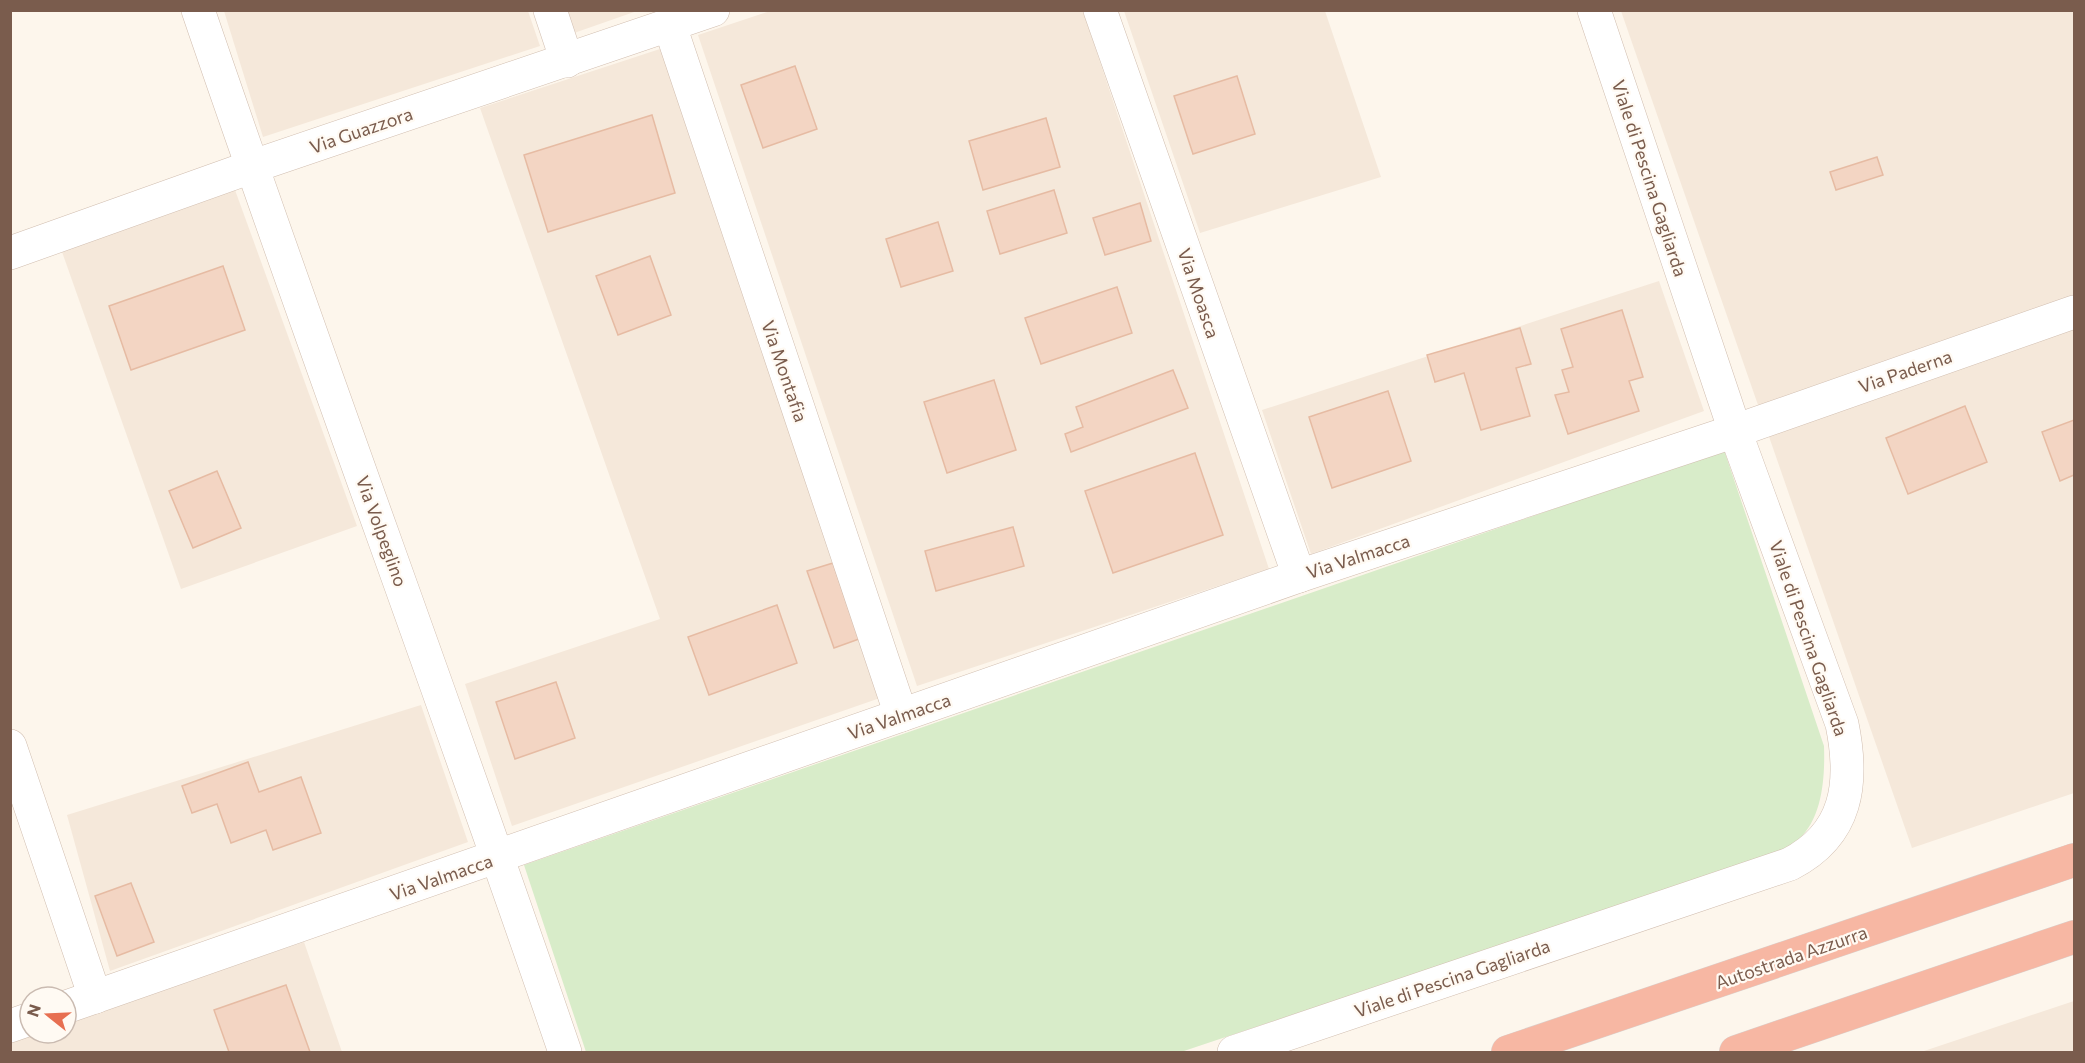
<svg xmlns="http://www.w3.org/2000/svg" width="2085" height="1063" font-family="Commissioner,sans-serif">
<rect width="100%" height="100%" fill="#fdf6ec"/>
<g fill="#f5e8da">
<path d="M566 10 637 11 574 33Z"/>
<path d="M224 11H528L540 46 263 137Z"/>
<path d="M770 11H1083L1269 569 917 686 698 35Z"/>
<path d="M1124 11H1325L1381 177 1200 233Z"/>
<path d="M1621 11H2074V793L1912 848Z"/>
<path d="M663 48 880 698 512 826 465 684 660 619 480 108Z"/>
<path d="M235 190 357 526 181 589 61 249Z"/>
<path d="M1659 281 1704 411 1311 554 1262 410Z"/>
<path d="M421 705 468 842 110 971 67 815Z"/>
<path d="M304 942 342 1052H11L10 1041 33 1033H66V1022Z"/>
<path d="M2074 1001V1052H1921Z"/>
</g>
<path fill="#d8ecc9" d="M1724 450 1824 746C1825 776 1823 818 1798 840 1794 844 1787 847 1782 851L1181 1052H586L524 865Z"/>
<g fill="#f3d5c3" stroke="#e6bba3" stroke-width="1.5">
<path d="M795 66 817 129 763 148 741 85Z"/>
<path d="M1237 76 1255 134 1193 154 1174 96Z"/>
<path d="M652 115 675 193 548 232 524 155Z"/>
<path d="M1046 118 1060 167 983 190 969 141Z"/>
<path d="M1877 157 1883 175 1836 190 1830 172Z"/>
<path d="M1054 190 1067 233 1000 254 987 211Z"/>
<path d="M1140 203 1151 241 1105 255 1093 218Z"/>
<path d="M938 222 953 271 901 287 886 239Z"/>
<path d="M650 256 671 315 618 335 596 276Z"/>
<path d="M223 266 245 330 131 370 109 306Z"/>
<path d="M1117 287 1132 333 1041 364 1025 318Z"/>
<path d="M1622 310 1643 377 1629 381 1639 411 1568 434 1555 395 1569 392 1562 370 1573 367 1561 329Z"/>
<path d="M1520 328 1531 364 1516 368 1530 416 1481 430 1464 373 1435 382 1427 355Z"/>
<path d="M1173 370 1188 408 1071 452 1065 434 1083 427 1076 407Z"/>
<path d="M994 380 1016 450 947 473 924 402Z"/>
<path d="M1388 391 1411 461 1332 488 1309 417Z"/>
<path d="M1965 406 1987 462 1908 494 1886 438Z"/>
<path d="M2074 420V475L2060 481 2042 432Z"/>
<path d="M1195 453 1223 535 1113 573 1085 491Z"/>
<path d="M217 471 241 528 193 548 169 491Z"/>
<path d="M1013 527 1024 566 936 591 925 551Z"/>
<path d="M833 563 859 639 834 648 807 571Z"/>
<path d="M777 605 797 663 709 695 688 637Z"/>
<path d="M556 682 575 738 515 759 496 702Z"/>
<path d="M248 762 259 792 301 777 321 833 273 850 266 830 231 843 217 804 192 813 182 786Z"/>
<path d="M131 883 154 942 117 956 95 896Z"/>
<path d="M286 985 310 1052H229L214 1010Z"/>
</g>
<g fill="none" stroke-linecap="round" stroke-linejoin="round">
<g stroke="#d1beb0" stroke-width="34">
<g id="minor">
<path d="M198 10C317 359 446 704 565 1052"/>
<path d="M550 10 567 61"/>
<path d="M1100 10 1299 576"/>
<path d="M670 26 901 715"/>
<path d="M10 253 251 167 713 10"/>
<path d="M10 746 95 997"/>
<path d="M66 1007 1299 576 1735 431 2074 312"/>
<path d="M10 1026 30 1019"/>
<path d="M1234 1052 1790 864C1848 834 1854 783 1842 724L1735 431 1594 10"/>
</g>
</g>
<g stroke="#dad1cd" stroke-width="34">
<g id="motorway">
<path d="M1508 1052 2074 860"/>
<path d="M1736 1052 2074 937"/>
</g>
</g>
<use href="#minor" stroke="#fff" stroke-width="33"/>
<use href="#motorway" stroke="#f7b7a3" stroke-width="33"/>
</g>
<g text-anchor="middle" dominant-baseline="central" stroke-width="4.5" stroke-linejoin="round" paint-order="stroke">
<g font-size="18" fill="#7a5c4d" stroke="#fffaf3">
<text transform="translate(361 130) rotate(-19)">Via Guazzora</text>
<text transform="translate(1650 178) rotate(72)">Viale di Pescina Gagliarda</text>
<text transform="translate(1199 293) rotate(71)">Via Moasca</text>
<text transform="translate(785 371) rotate(71)">Via Montafia</text>
<text transform="translate(1905 371) rotate(-19)">Via Paderna</text>
<text transform="translate(382 531) rotate(70)">Via Volpeglino</text>
<text transform="translate(1358 556) rotate(-18)">Via Valmacca</text>
<text transform="translate(1809 638) rotate(71)">Viale di Pescina Gagliarda</text>
<text transform="translate(899 716) rotate(-19)">Via Valmacca</text>
<text transform="translate(441 877) rotate(-19)">Via Valmacca</text>
<text transform="translate(1791 957) rotate(-19)">Autostrada Azzurra</text>
<text transform="translate(1452 978) rotate(-19)">Viale di Pescina Gagliarda</text>
</g>
</g>
<rect width="2085" height="1063" fill="none" stroke="#7a5c4d" stroke-width="24"/>
<g transform="translate(48 1015) rotate(288)"><circle r="28" fill="#fffaf3" stroke="#cabbb1" stroke-width="1.5"/>
<path d="M0-4.5L10 22L0 15L-10 22Z" fill="#e76f51"/>
<text y="-9" font-size="16" font-weight="bold" text-anchor="middle" fill="#7a5c4d">N</text>
</g>
</svg>
